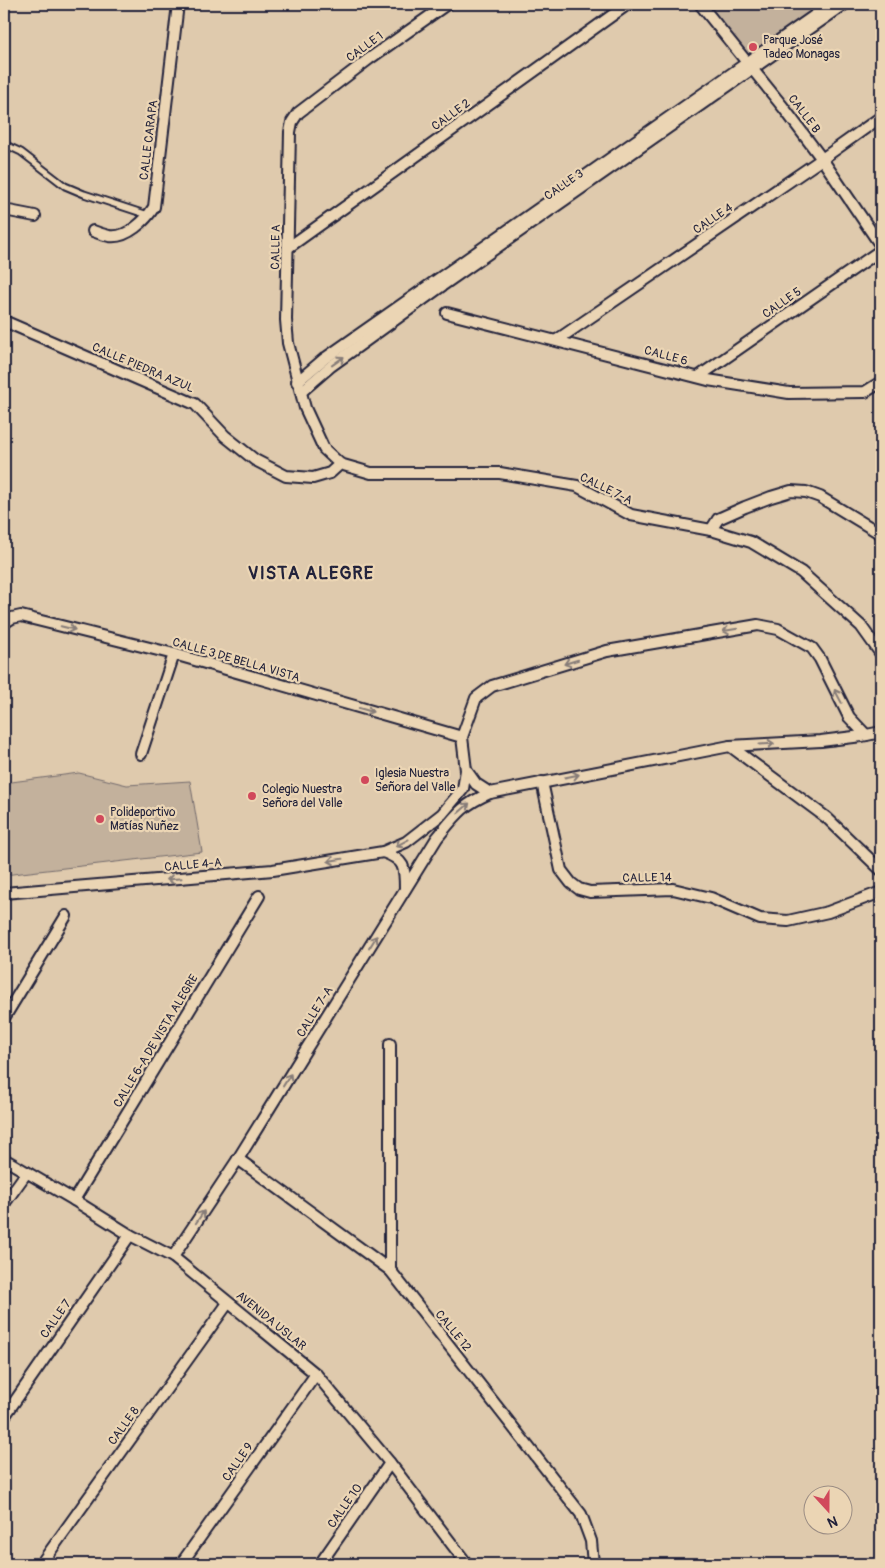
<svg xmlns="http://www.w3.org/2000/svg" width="885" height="1568" font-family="Pangolin,sans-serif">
<rect width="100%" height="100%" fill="#dfcaad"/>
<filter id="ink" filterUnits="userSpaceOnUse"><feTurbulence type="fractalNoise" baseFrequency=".02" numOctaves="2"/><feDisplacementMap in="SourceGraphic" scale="10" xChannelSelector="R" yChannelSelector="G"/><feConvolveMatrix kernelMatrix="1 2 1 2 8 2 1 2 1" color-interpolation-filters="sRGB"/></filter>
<g filter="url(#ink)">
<g fill="#c3b19c" stroke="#726a6c">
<path d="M700 4H831L748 63Z"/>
<path d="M79 773 127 785 190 781 202 852 4 875V783Z"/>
</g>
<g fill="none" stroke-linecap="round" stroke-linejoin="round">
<g stroke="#22223b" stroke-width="9">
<path id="service" d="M4 144 21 152 65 186 84 194 148 215"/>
</g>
<g stroke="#22223b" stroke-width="14">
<g id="minor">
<path d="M447 4 369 59 298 113 292 122 290 132 286 320 288 343 305 408 324 449 340 464 371 473H500L577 486 631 515 711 530 751 542 801 572 861 626 881 654"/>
<path d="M700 4 783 107 822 159 881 246"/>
<path d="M4 210 35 216"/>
<path d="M93 231C98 233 104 235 109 236 127 239 146 220 154 207L178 4"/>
<path d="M289 247 628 4"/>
<path d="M447 313 708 380 789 393 865 392 881 382"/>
<path d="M4 321 195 404 225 436 255 460 286 476 313 478 330 473 340 464"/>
<path d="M557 340 822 159 881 117"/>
<path d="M698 377 881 250"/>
<path d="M297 382 324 359 831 4"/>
<path d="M301 392 331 366 443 285 845 4"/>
<path d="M711 530 718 519 745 507 771 497 791 491 806 492 820 497 881 534"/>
<path d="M4 623 12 618 21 616 174 654 462 737"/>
<path d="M730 746 827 818 881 870"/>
<path d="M141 754 174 654"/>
<path d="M542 782 561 870 571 883 579 889 590 892 673 889 711 898 760 919 788 921 828 912 881 892"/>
<path d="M490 793 476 784 466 770 462 737 476 698 492 686 607 651 758 625 778 629 812 648 820 659 849 717 866 735"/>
<path d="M383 852C405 860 405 867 405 889"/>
<path d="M4 893 273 870 383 852 406 842 442 814 463 789 466 770"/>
<path d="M4 1018 66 916"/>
<path d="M390 1044V1270"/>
<path d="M4 1159 74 1200 130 1235 173 1257 316 1374 390 1463 467 1564"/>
<path d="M238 1159 390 1270 581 1514 591 1541 593 1564"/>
<path d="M74 1200 259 896"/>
<path d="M4 1204 27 1172"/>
<path d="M173 1257 238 1159 437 838C456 815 462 805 490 793L730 746 821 741 862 736 881 732"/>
<path d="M4 1417 130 1235"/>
<path d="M41 1564 228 1303"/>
<path d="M181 1564 316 1374"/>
<path d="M320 1564 390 1463"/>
</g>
</g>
<use href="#service" stroke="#ebd5b4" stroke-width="5"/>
<use href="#minor" stroke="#ebd5b4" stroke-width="10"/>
</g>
<defs><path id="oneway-shaft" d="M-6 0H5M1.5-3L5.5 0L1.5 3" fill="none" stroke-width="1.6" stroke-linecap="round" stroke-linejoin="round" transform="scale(1.25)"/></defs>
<g stroke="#867c78">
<use href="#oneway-shaft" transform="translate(338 361) rotate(-36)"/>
<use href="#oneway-shaft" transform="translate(68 628) rotate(14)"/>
<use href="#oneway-shaft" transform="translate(730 630) rotate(170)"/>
<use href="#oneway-shaft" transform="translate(571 662) rotate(163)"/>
<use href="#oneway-shaft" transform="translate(838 696) rotate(-118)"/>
<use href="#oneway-shaft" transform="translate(366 710) rotate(16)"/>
<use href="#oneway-shaft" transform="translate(767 744) rotate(-3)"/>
<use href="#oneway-shaft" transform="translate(572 776) rotate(-11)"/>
<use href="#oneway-shaft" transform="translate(464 808) rotate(-41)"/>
<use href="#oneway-shaft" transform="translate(402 843) rotate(152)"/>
<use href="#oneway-shaft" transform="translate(335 860) rotate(171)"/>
<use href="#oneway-shaft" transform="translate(174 879) rotate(175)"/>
<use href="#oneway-shaft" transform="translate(373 942) rotate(-58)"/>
<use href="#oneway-shaft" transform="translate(287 1080) rotate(-58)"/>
<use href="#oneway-shaft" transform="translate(200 1217) rotate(-56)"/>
</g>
</g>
<g fill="#d1495b" stroke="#ebd5b4" stroke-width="2">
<circle cx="753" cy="47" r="5"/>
<circle cx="365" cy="780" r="5"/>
<circle cx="252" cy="796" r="5"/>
<circle cx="100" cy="819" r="5"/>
</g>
<g text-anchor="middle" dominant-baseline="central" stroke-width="4.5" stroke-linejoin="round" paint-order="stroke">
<g font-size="12" fill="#22223b" stroke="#ebd5b4" text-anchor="start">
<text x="763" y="40">Parque José<tspan x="763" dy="14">Tadeo Monagas</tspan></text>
<text x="375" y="773">Iglesia Nuestra<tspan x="375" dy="14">Señora del Valle</tspan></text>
<text x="262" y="789">Colegio Nuestra<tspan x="262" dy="14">Señora del Valle</tspan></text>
<text x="110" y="812">Polideportivo<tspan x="110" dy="14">Matías Nuñez</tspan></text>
</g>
<g font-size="12" fill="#22223b" stroke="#ebd5b4">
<text transform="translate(365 47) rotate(-36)">CALLE 1</text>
<text transform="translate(804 114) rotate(53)">CALLE B</text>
<text transform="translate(451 115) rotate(-36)">CALLE 2</text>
<text transform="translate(149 140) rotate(-83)">CALLE CARAPA</text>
<text transform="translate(564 185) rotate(-35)">CALLE 3</text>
<text transform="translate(713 219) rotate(-34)">CALLE 4</text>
<text transform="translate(276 247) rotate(-89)">CALLE A</text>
<text transform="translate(782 303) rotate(-35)">CALLE 5</text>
<text transform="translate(666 356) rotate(15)">CALLE 6</text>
<text transform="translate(143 368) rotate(23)">CALLE PIEDRA AZUL</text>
<text transform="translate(606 489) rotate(26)">CALLE 7-A</text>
<text transform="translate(236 660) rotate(16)">CALLE 3 DE BELLA VISTA</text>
<text transform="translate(193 865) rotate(-5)">CALLE 4-A</text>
<text transform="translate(647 878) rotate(-1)">CALLE 14</text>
<text transform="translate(315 1012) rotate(-58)">CALLE 7-A</text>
<text transform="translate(156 1041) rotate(-59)">CALLE 6-A DE VISTA ALEGRE</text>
<text transform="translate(56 1319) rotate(-55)">CALLE 7</text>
<text transform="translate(271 1321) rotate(39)">AVENIDA USLAR</text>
<text transform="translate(453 1331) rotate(51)">CALLE 12</text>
<text transform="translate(124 1426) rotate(-54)">CALLE 8</text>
<text transform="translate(238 1462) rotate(-55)">CALLE 9</text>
<text transform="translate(345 1506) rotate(-55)">CALLE 10</text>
</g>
<g font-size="18" font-weight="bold" letter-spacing="1" fill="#22223b" stroke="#ebd5b4">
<text x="311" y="573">VISTA ALEGRE</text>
</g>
</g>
<rect width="885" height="1568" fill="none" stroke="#ebd5b4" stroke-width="20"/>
<rect x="10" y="10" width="865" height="1548" fill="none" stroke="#22223b" stroke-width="2" filter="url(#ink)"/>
<g transform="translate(828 1510) rotate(159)"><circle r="24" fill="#ebd5b4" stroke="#9b8d84"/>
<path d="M0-4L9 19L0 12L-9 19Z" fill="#d1495b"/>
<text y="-8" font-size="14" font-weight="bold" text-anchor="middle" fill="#22223b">N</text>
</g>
</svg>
